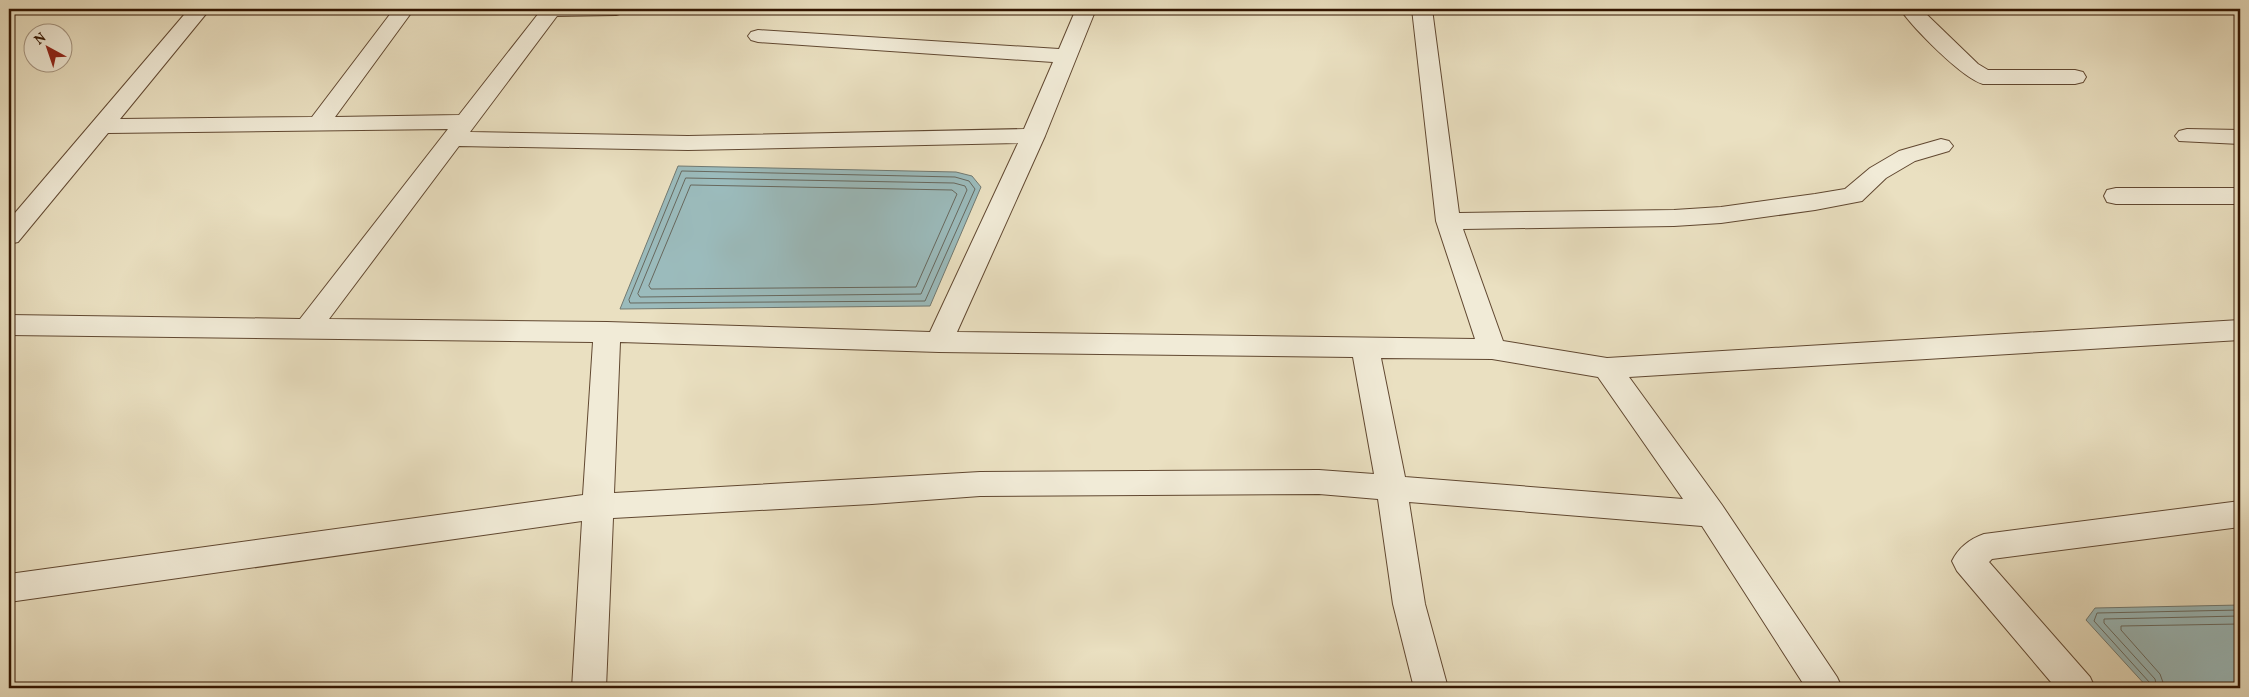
<svg xmlns="http://www.w3.org/2000/svg" width="2249" height="697" font-family="Vollkorn,serif">
<rect width="100%" height="100%" fill="#eae0c1"/>
<filter id="stains"><feTurbulence type="fractalNoise" baseFrequency=".004" numOctaves="4"/><feColorMatrix values="0 0 0 0 .2 0 0 0 0 .09 0 0 0 0 .02 0 0 0 .5 -.17"/></filter>
<radialGradient id="worn" r=".72"><stop offset=".6" stop-color="#630" stop-opacity="0"/><stop offset="1" stop-color="#630" stop-opacity=".3"/></radialGradient>
<g fill="#9bbbbc" stroke="#717971">
<path d="M678 166 956 172 972 176 981 187 930 306 620 309Z"/>
<path d="M2240 605V688H2148L2086 620 2095 608Z"/>
</g>
<g fill="none" stroke-linecap="round" stroke-linejoin="round">
<g stroke="#67685e" stroke-width="1">
<path d="M682 171 955 177 969 181 975 189 925 301 630 303 629 300Z"/>
<path d="M686 178 954 183 965 186 967 190 921 294 640 297 638 294Z"/>
<path d="M691 185 952 190 957 194 916 287 651 289 649 286Z"/>
<path d="M2151 688 2150 683 2094 621 2097 613 2240 610"/>
<path d="M2157 688 2155 679 2104 623V619L2240 616"/>
<path d="M2165 688 2160 674 2121 630V626L2240 624"/>
</g>
<g stroke="#614831" stroke-width="2">
<g id="minor">
<path d="M189 9H210L120 119 312 117 394 9H414L335 117 459 115 542 9H626L623 13 616 15 557 16 470 132 688 136 1024 129 1053 62 758 42 751 40 748 36 751 32 758 30 1059 49 1076 9H1096L1045 136 957 332 1475 339 1436 221 1412 9H1432L1459 213 1674 210 1721 207 1815 194 1845 189 1870 168 1899 151 1941 139 1949 141 1953 146 1949 151 1915 161 1886 178 1862 201 1815 210 1721 223 1674 226 1463 229 1503 341 1607 358 2240 320V340L1629 377 1722 505 1837 677 1842 688H1806L1702 526 1409 502 1425 604 1448 688H1414L1393 604 1378 499 1319 494 980 496 872 504 613 518 606 688H572L582 521 9 602V574L583 495 593 342 9 335V315L300 319 448 129 108 133 18 242 9 244V220ZM1018 143 930 332 607 322 329 319 459 146 688 150ZM620 342 939 352 1353 357 1374 474 1319 470 980 472 614 493ZM1381 358 1492 359 1598 377 1683 499 1405 477Z"/>
<path d="M1900 9H1921L1978 64 1988 70H2075L2083 72 2086 77 2083 82 2075 84H1983C1962 78 1913 28 1900 9Z"/>
<path d="M2187 129 2240 130V144L2179 141 2175 136 2179 131Z"/>
<path d="M2116 188H2240V204H2116L2107 202 2104 196 2107 190Z"/>
<path d="M2240 501V527L1992 559 1989 562 2090 677 2095 688H2056L1957 571 1952 561C1959 547 1970 539 1984 534Z"/>
</g>
</g>
<use href="#minor" fill="#f1ebd7" fill-rule="evenodd"/>
</g>
<rect width="2249" height="697" fill="none" stroke="#eae0c1" stroke-width="30"/>
<rect x="10" y="10" width="2229" height="677" fill="none" stroke="#331501" stroke-width="2.5"/>
<rect x="15" y="15" width="2219" height="667" fill="none" stroke="#331501"/>
<g transform="translate(48 48) rotate(320)"><circle r="24" fill="#f1ebd7" stroke="#a59581"/>
<path d="M0-4L9 19L0 12L-9 19Z" fill="#8f2418"/>
<text y="-8" font-size="14" font-weight="bold" text-anchor="middle" fill="#331501">N</text>
</g>
<rect width="100%" height="100%" filter="url(#stains)"/>
<rect width="100%" height="100%" fill="url(#worn)"/>
</svg>
